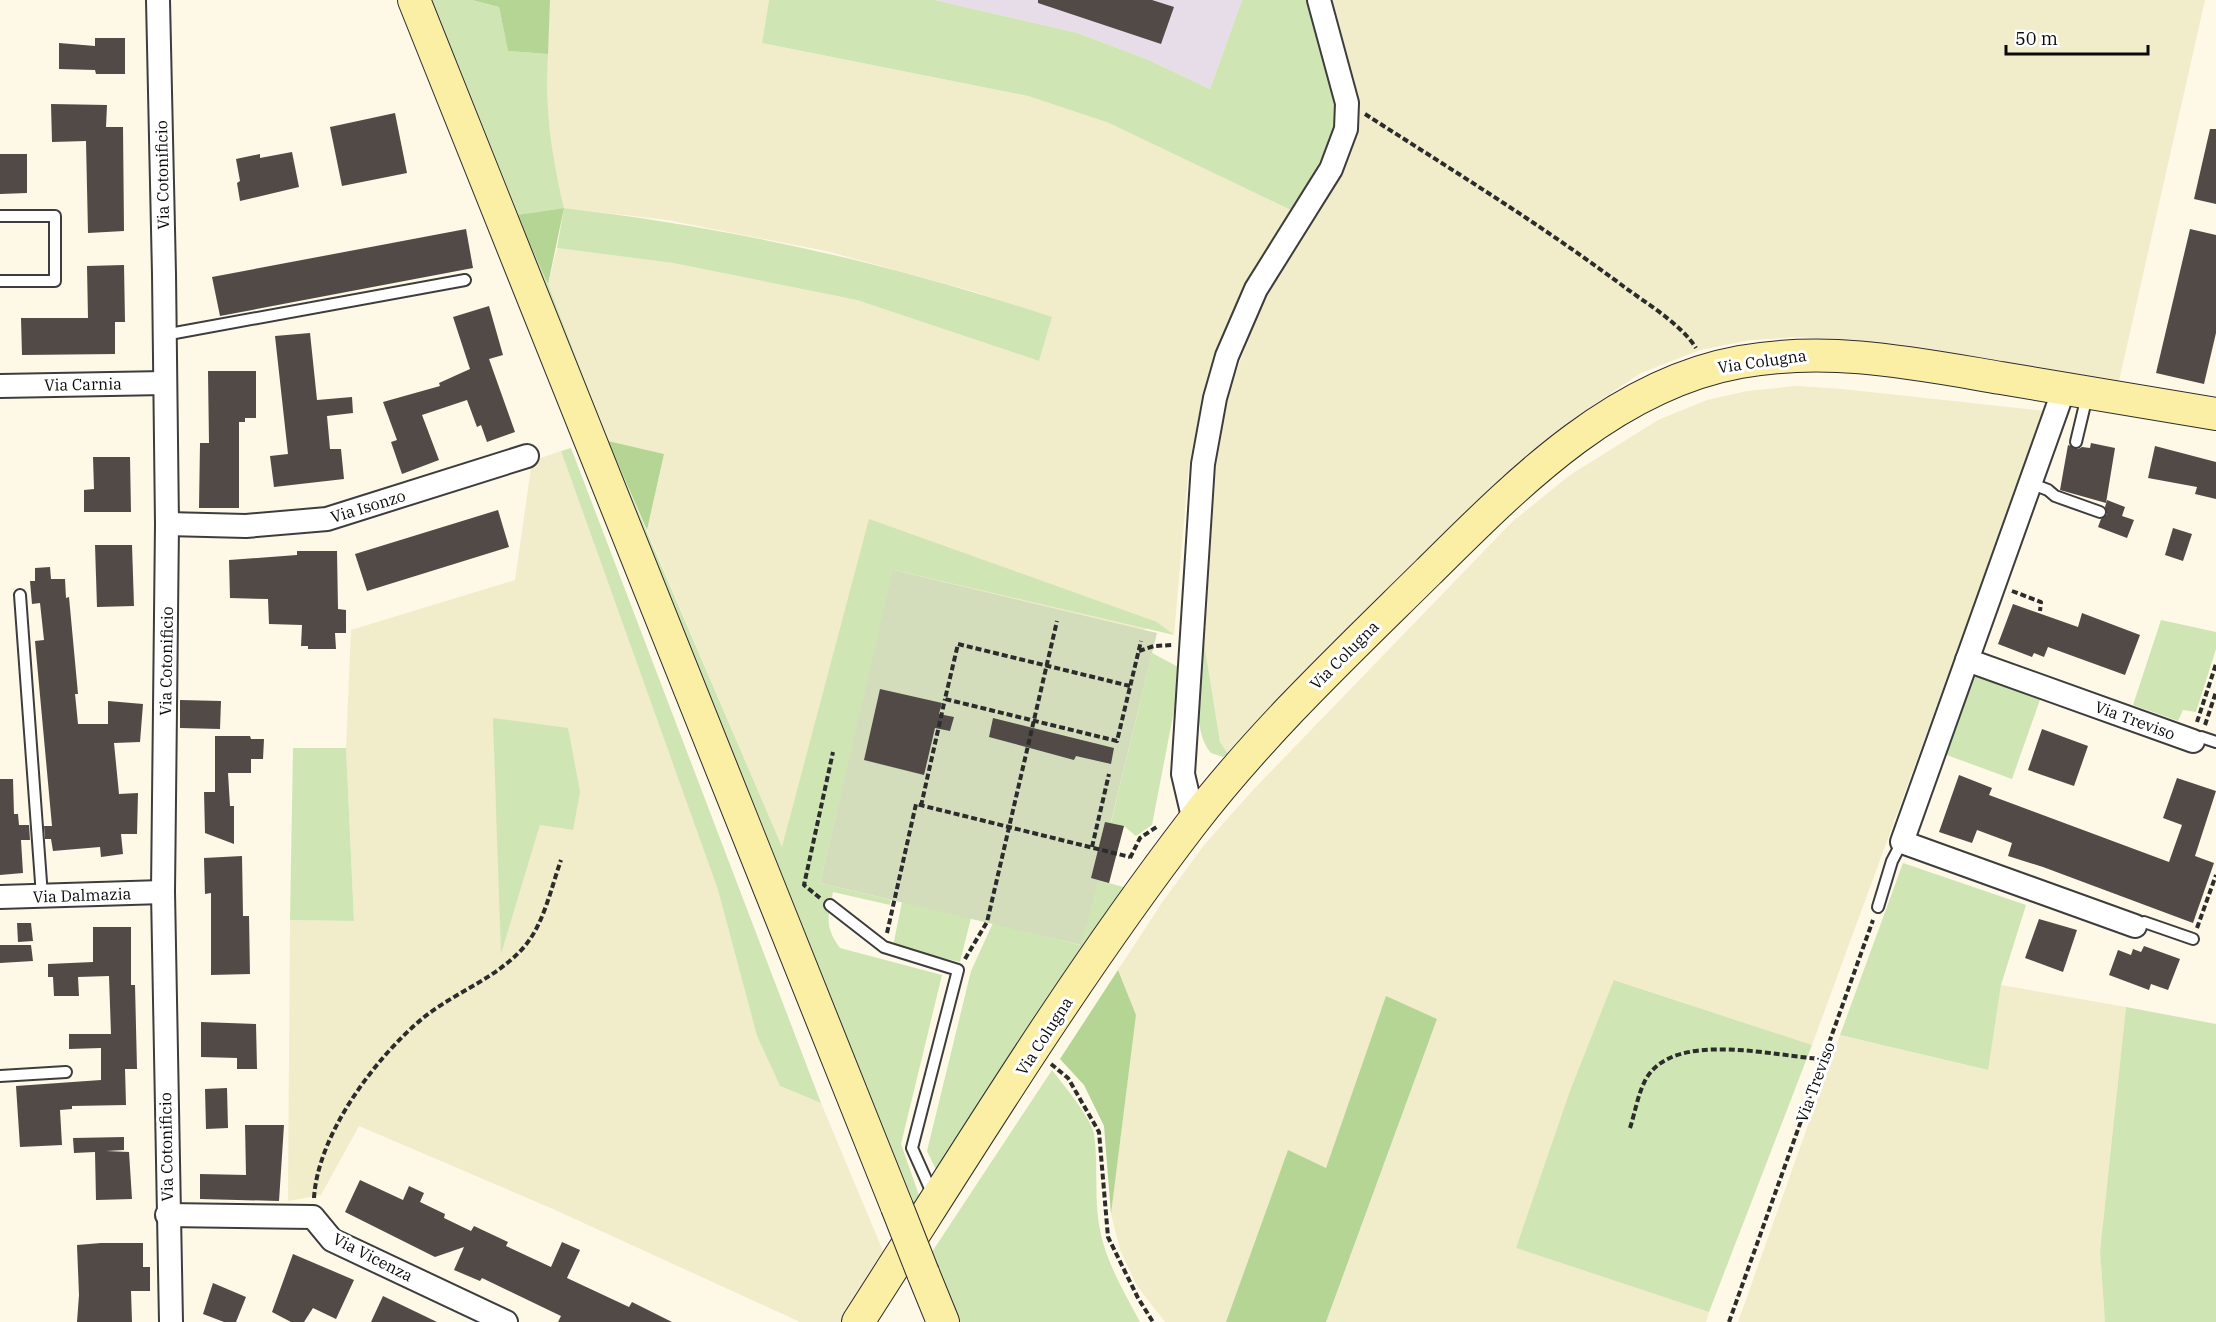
<svg xmlns="http://www.w3.org/2000/svg" width="2216" height="1322" font-family="'IBM Plex Serif',serif">
<rect width="100%" height="100%" fill="#fef8e7"/>
<path fill="#e7dde9" d="M935 0H1242L1210 89 1149 60 1078 33Z"/>
<g fill="#f1ecca" fill-rule="evenodd">
<path d="M550 0H769L762 43 1028 96 1109 123 1291 210 1242 291 1207 379 1189 465 1174 635 1157 622 782 848 647 530 664 454 608 441 548 284 557 248 673 263 857 300 1039 361 1052 317 972 291 826 251 667 220 564 208 554 164 545 92Z"/>
<path d="M1332 0H2205L2119 381 1906 345 1799 337 1751 340 1700 350 1641 373 1590 407 1492 487 1228 754 1220 742 1204 642 1218 438 1225 403 1257 315 1281 268 1328 195 1352 150 1358 123V93Z"/>
<path d="M1796 386 1842 389 2045 411 1812 1045 1615 980 1516 1248 1709 1312 1706 1322H1326L1437 1019 1386 997 1326 1168 1288 1151 1226 1322H1165L1137 1286 1120 1250 1111 1214 1136 1015 1118 970 1163 901 1204 845 1253 790 1512 522 1570 475 1658 420 1707 400 1747 391Z"/>
<path d="M561 451 718 890 757 1036 780 1086 821 1103 886 1258 845 1322H800L553 1209 359 1126 321 1195 288 1201 290 920 354 921 346 748 351 630 515 580 532 461ZM568 728 573 830 540 825 502 951Z"/>
<path d="M2001 985 2126 1007 2100 1251 2105 1322H1738L1840 1035 1987 1070Z"/>
</g>
<g fill="#cfe5b4">
<path d="M424 0H472L499 7 508 51 548 54C544 107 552 157 564 208 734 228 889 263 1052 317L1039 361 857 300 673 263 557 248 564 208 518 215 548 284 608 441 782 847 869 519 1157 622 1174 635 894 570 820 883 891 900 890 905 833 892C828 917 824 926 840 948L942 975 901 1144 920 1198 908 1219Z"/>
<path d="M769 0H935L1078 33 1149 60 1210 89 1242 0H1307C1315 30 1337 80 1337 108 1337 140 1307 183 1291 210L1109 123 1028 96 762 43Z"/>
<path d="M571 448 821 1103 780 1086 757 1036 718 890 561 451Z"/>
<path d="M2161 620 2216 632V649L2196 712 2183 710 2178 721 2133 705Z"/>
<path d="M1204 642 1220 742 1228 754 1223 757 1211 753C1190 730 1200 671 1204 642Z"/>
<path d="M1152 653 1182 669 1152 825 1136 836 1124 826 1111 823Z"/>
<path d="M1973 672 2041 697 2012 779 1944 754Z"/>
<path d="M493 718 568 728 580 792 573 830 540 825 501 954Z"/>
<path d="M293 748H346L354 921 290 920Z"/>
<path d="M1903 863 2026 905 2001 985 1988 1070 1840 1035Z"/>
<path d="M1098 880 1127 888 940 1178 927 1151 971 971 993 923 1080 945Z"/>
<path d="M902 902 971 918 960 962 893 946Z"/>
<path d="M1614 980 1812 1045 1709 1312 1516 1248 1570 1091Z"/>
<path d="M2126 1007 2216 1024V1322H2105L2100 1251Z"/>
<path d="M1052 1070C1062 1083 1092 1119 1094 1134 1099 1167 1093 1201 1101 1235 1108 1265 1125 1294 1140 1322H954L928 1258Z"/>
</g>
<g fill="#b4d594">
<path d="M472 0H550L548 54 508 51 499 7Z"/>
<path d="M564 208 548 284 517 215Z"/>
<path d="M608 441 664 454 647 530Z"/>
<path d="M1118 970 1136 1015 1111 1214 1104 1126 1084 1085 1060 1059Z"/>
<path d="M1386 996 1437 1019 1326 1322H1226L1288 1150 1326 1168Z"/>
</g>
<path fill="#d3ddbc" d="M893 570 1157 633 1111 822 1124 826 1109 883 1098 881 1081 945 820 883Z"/>
<g fill="#514a47">
<path d="M1038 0H1152L1174 7 1161 44 1038 3Z"/>
<path d="M95 38H125V74H96L95 70 59 69V43L95 46Z"/>
<path d="M51 104 107 105 106 127H123L124 231 88 233 86 141 52 142Z"/>
<path d="M395 113 407 173 342 186 330 127Z"/>
<path d="M2210 129H2216V204L2194 199Z"/>
<path d="M292 152 299 187 240 201 237 183 240 181 236 159 260 154V158Z"/>
<path d="M0 154H27V193L0 194Z"/>
<path d="M466 229 473 268 220 316 212 277Z"/>
<path d="M2190 229 2216 235V333L2204 384 2156 373Z"/>
<path d="M124 265 125 322H115V354L22 355 21 318H88L87 266Z"/>
<path d="M489 306 503 355 489 359 515 432 487 442 481 425 477 427 467 400 422 415 439 460 402 474 391 442 397 440 383 402 440 386 439 383 470 369 453 317Z"/>
<path d="M310 333 317 400 352 397 353 413 327 416 330 449H341L344 479 274 487 270 456 288 454 275 336Z"/>
<path d="M208 371H256V418H245V422H239V508H199L200 443H209Z"/>
<path d="M2091 443 2115 448 2106 503 2060 490 2068 445 2078 449 2082 447 2090 448Z"/>
<path d="M2155 446 2216 462V499L2195 494 2197 487 2148 478Z"/>
<path d="M93 457H130L131 512H84V490L94 489Z"/>
<path d="M2107 500 2125 507 2122 516 2134 520 2127 538 2098 527 2101 519 2107 514 2105 507Z"/>
<path d="M498 510 509 547 367 591 355 554Z"/>
<path d="M2173 528 2192 534 2183 561 2165 555Z"/>
<path d="M95 545H132L134 606 97 607Z"/>
<path d="M297 551H337L338 609 346 610V633H335L336 649H308V646H301L302 625 269 624 268 599 230 598 229 560 297 555Z"/>
<path d="M50 567 51 579H65L66 598 69 597 78 694H75L78 724H108V701L143 704 140 742 114 743 119 794 138 793 137 834H121L123 854 101 857 100 847 53 851 51 839H45L44 826H52L35 641 44 640 40 603 32 604 30 581H35V568Z"/>
<path d="M2013 604 2078 627 2082 613 2140 635 2125 675 2048 647 2044 657 2034 653 2032 657 1998 644Z"/>
<path d="M880 689 942 703 939 714 954 717 950 731 935 728 924 775 864 760Z"/>
<path d="M180 700 221 701 220 729 180 728Z"/>
<path d="M993 718 1114 748 1111 764 1076 756 1074 760 989 737Z"/>
<path d="M2042 729 2088 746 2074 786 2028 770Z"/>
<path d="M215 736H250L251 739H264L263 759H251V773H228L230 806H234V844L205 833 204 792H215Z"/>
<path d="M1959 775 1992 788 1989 795 2169 862 2182 825 2163 818 2177 778 2216 791 2195 856 2214 863 2193 923 2043 867 2008 856 2012 843 1977 830 1972 843 1939 832Z"/>
<path d="M0 779H13L14 814H18L19 825H29L30 840H21L23 873 0 875Z"/>
<path d="M1105 822 1124 826 1109 883 1091 878Z"/>
<path d="M242 856 243 916H249L250 974 211 975V893L205 894 204 858Z"/>
<path d="M2039 919 2077 930 2063 972 2025 958Z"/>
<path d="M17 923H31L33 941 18 942Z"/>
<path d="M93 927H131V985H135L137 1069H125L126 1105 72 1106V1109L60 1110 62 1145 20 1147 16 1086 101 1080V1048L69 1049V1034H111L109 976 78 977 79 996H54L53 977H48V964L93 962Z"/>
<path d="M0 945H31L33 961 0 963Z"/>
<path d="M2144 946 2180 959 2168 990 2151 984 2149 990 2109 975 2118 950 2131 955 2133 949 2141 952Z"/>
<path d="M201 1022 256 1024 257 1069H237V1058L201 1057Z"/>
<path d="M227 1088 228 1128 206 1129 205 1089Z"/>
<path d="M245 1125H284L279 1201 200 1199V1174L246 1175Z"/>
<path d="M124 1137V1150L106 1151 129 1152 132 1199 96 1200 95 1152 74 1153 73 1138Z"/>
<path d="M360 1180 403 1200 409 1186 424 1193 420 1202 445 1214 444 1218 471 1231 474 1226 508 1242 506 1246 551 1267 562 1242 580 1250 567 1278 629 1307 632 1302 672 1322H558L561 1316 482 1278 480 1281 454 1270 464 1247 435 1257 345 1212Z"/>
<path d="M101 1243H143V1267H150V1291H131L132 1322H77L79 1295 77 1245Z"/>
<path d="M293 1254 354 1280 336 1319 313 1308 304 1322H291L272 1312Z"/>
<path d="M213 1283 246 1297 236 1322H224L203 1314Z"/>
<path d="M383 1296 437 1322H371Z"/>
</g>
<g fill="none" stroke-linecap="round" stroke-linejoin="round">
<g stroke="#3d3d3d" stroke-width="14">
<g id="lane">
<path d="M0 216H55V281H0"/>
<path d="M164 335 465 280"/>
<path d="M2076 442 2087 396"/>
<path d="M2030 483 2048 490 2055 496 2100 512"/>
<path d="M20 595 42 896"/>
<path d="M2193 741 2201 737 2216 742"/>
<path d="M830 905 884 947 958 970 912 1148 933 1195"/>
<path d="M1878 907 1892 861 1902 842"/>
<path d="M2135 926 2144 922 2193 939"/>
<path d="M0 1076 66 1072"/>
</g>
</g>
<g stroke="#3d3d3d" stroke-width="26">
<g id="street">
<path d="M158 0 164 274 167 524 163 892 171 1322"/>
<path d="M0 386 165 383"/>
<path d="M2064 389 1902 842 2135 926"/>
<path d="M167 524 246 526 327 519 527 456"/>
<path d="M1967 660 2193 741"/>
<path d="M1194 821 1183 774 1203 464 1215 398 1227 356 1256 289 1331 169 1346 129 1347 103 1319 0"/>
<path d="M0 897 163 892"/>
<path d="M167 1215 313 1217 332 1240 506 1322"/>
</g>
</g>
<g stroke="#2c2c2c" stroke-width="34">
<g id="secondary">
<path d="M414 0 897 1207"/>
<path d="M923 1273 943 1322"/>
<path d="M858 1322C966 1154 1070 982 1192 823 1262 732 1346 653 1428 572 1516 485 1613 385 1740 362 1830 346 1912 363 2001 378 2072 390 2144 402 2216 414"/>
</g>
</g>
<g stroke="#2c2c2c" stroke-width="4" stroke-dasharray="6 3" stroke-linecap="butt">
<path d="M1365 114C1452 170 1540 224 1623 286 1647 304 1680 323 1696 348"/>
<path d="M2012 591 2041 602 2040 611"/>
<path d="M1139 651 1154 646 1173 645"/>
<path d="M1130 686 958 644 945 699 1117 741 1141 641"/>
<path d="M2197 722 2216 664"/>
<path d="M2205 725 2216 692"/>
<path d="M921 806 945 699"/>
<path d="M1092 847 1109 774"/>
<path d="M1130 858 1140 838 1158 826"/>
<path d="M820 898 804 885 833 752"/>
<path d="M2197 928 2216 875"/>
<path d="M887 933 916 804 1130 857"/>
<path d="M965 959 987 922 1057 621"/>
<path d="M1051 1064 1068 1078 1099 1132 1108 1237 1138 1298 1153 1322"/>
<path d="M1630 1128C1635 1113 1638 1093 1646 1079 1674 1029 1777 1057 1823 1059"/>
<path d="M314 1198C318 1134 375 1058 423 1018 455 992 496 979 524 947 544 924 551 888 561 860"/>
<path d="M1729 1322 1873 920"/>
</g>
<use href="#lane" stroke="#fff" stroke-width="10"/>
<use href="#street" stroke="#fff" stroke-width="22"/>
<use href="#secondary" stroke="#fbeea5" stroke-width="32"/>
<g stroke="#2c2c2c" stroke-width="34" stroke-linecap="butt">
<path id="secondary-bridge" d="M897 1207 923 1273"/>
</g>
<use href="#secondary-bridge" stroke="#fbeea5" stroke-width="32"/>
</g>
<g text-anchor="middle" dominant-baseline="central" stroke-width="6" stroke-linejoin="round" paint-order="stroke">
<g font-size="16" fill="#0a0a0a" stroke="#fff">
<text transform="translate(162 175) rotate(-91)">Via Cotonificio</text>
<text transform="translate(1762 361) rotate(-8)">Via Colugna</text>
<text transform="translate(83 384) rotate(-1)">Via Carnia</text>
<text transform="translate(368 506) rotate(-17)">Via Isonzo</text>
<text transform="translate(1344 655) rotate(-45)">Via Colugna</text>
<text transform="translate(166 661) rotate(-89)">Via Cotonificio</text>
<text transform="translate(2135 720) rotate(20)">Via Treviso</text>
<text transform="translate(82 895) rotate(-2)">Via Dalmazia</text>
<text transform="translate(1044 1036) rotate(-57)">Via Colugna</text>
<text transform="translate(1815 1082) rotate(-70)">Via Treviso</text>
<text transform="translate(166 1147) rotate(-91)">Via Cotonificio</text>
<text transform="translate(373 1257) rotate(27)">Via Vicenza</text>
</g>
</g>
<path d="M2006 45v9h142v-9" fill="none" stroke="#0a0a0a" stroke-width="3"/>
<text x="2015" y="45" font-size="18" fill="#0a0a0a" stroke="#ffffff" stroke-width="4.5" paint-order="stroke">50 m</text>
</svg>
